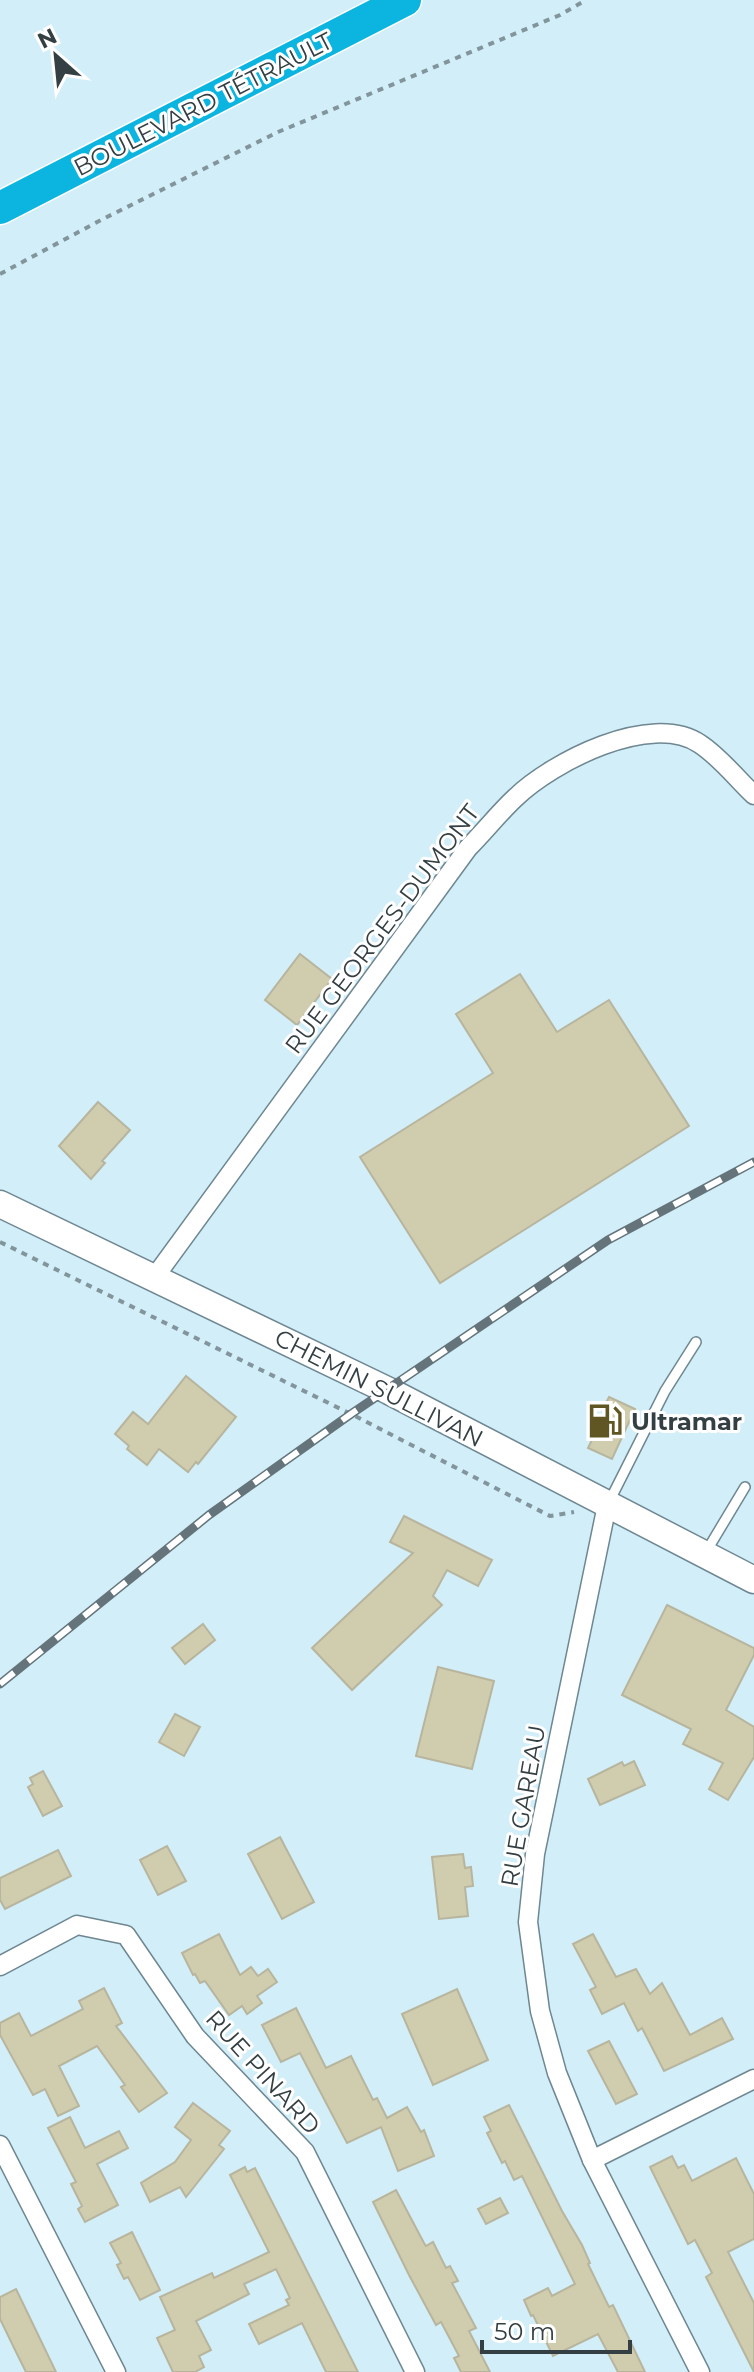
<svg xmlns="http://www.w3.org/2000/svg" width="754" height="2372" font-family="Montserrat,sans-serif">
<rect width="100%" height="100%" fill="#d2eef8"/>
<g fill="#d0ccae" stroke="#b8b59e" stroke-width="2">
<path d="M300 954 332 979 297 1025 265 1000Z"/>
<path d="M520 974 557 1032 609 1000 689 1126 440 1283 360 1157 493 1073 456 1014Z"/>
<path d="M98 1102 130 1130 102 1161 105 1163 91 1179 59 1146Z"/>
<path d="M186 1376 236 1417 198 1464 196 1462 188 1472 159 1449 147 1465 127 1449 129 1446 115 1434 133 1412 148 1424Z"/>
<path d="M609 1397 635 1409 612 1459 588 1448 605 1413 602 1411Z"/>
<path d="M404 1516 492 1560 478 1586 447 1570 433 1596 442 1605 352 1690 312 1648 413 1553 390 1542Z"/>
<path d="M667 1605 754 1648V1655L726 1710 754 1727V1757L728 1800 709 1789 723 1763 683 1744 691 1729 622 1695Z"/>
<path d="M203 1624 215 1640 185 1664 172 1648Z"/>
<path d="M438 1667 494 1681 472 1769 416 1756Z"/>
<path d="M175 1714 200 1727 184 1756 159 1742Z"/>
<path d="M634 1761 645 1785 600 1805 588 1779 622 1762 624 1766Z"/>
<path d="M43 1771 62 1806 43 1816 28 1787 33 1784 30 1778Z"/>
<path d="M280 1837 314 1902 282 1919 248 1854Z"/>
<path d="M167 1846 186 1881 158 1895 140 1860Z"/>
<path d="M58 1850 71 1876 5 1909 0 1900V1878Z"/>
<path d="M463 1854 465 1868 471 1867 473 1886 465 1887 468 1916 439 1919 432 1857Z"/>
<path d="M219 1934 240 1975 251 1967 258 1976 268 1969 277 1982 257 1996 262 2003 247 2014 242 2006 229 2015 205 1981 200 1983 195 1974 193 1975 182 1953Z"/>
<path d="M593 1934 616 1977 636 1969 650 1994 662 1983 690 2035 722 2018 733 2039 664 2071 642 2028 638 2031 624 2003 602 2014 590 1990 596 1987 573 1944Z"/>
<path d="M104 1988 122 2023 116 2026 167 2093 139 2112 121 2087 125 2085 97 2046 59 2066 79 2106 58 2116 45 2089 33 2095 0 2035V2023L19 2013 31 2036 83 2009 79 2001Z"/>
<path d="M457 1989 488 2060 433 2085 402 2014Z"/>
<path d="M296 2008 326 2068 351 2056 373 2100 377 2098 387 2118 407 2107 421 2132 424 2130 434 2156 398 2171 381 2127 347 2143 300 2053 281 2062 262 2025Z"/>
<path d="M609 2041 637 2094 616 2104 588 2051Z"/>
<path d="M193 2103 230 2131 219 2145 224 2149 186 2197 180 2187 150 2202 141 2183 175 2162 191 2140 175 2127Z"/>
<path d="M509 2105 562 2211 582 2245 590 2263 588 2264 609 2307 613 2305 645 2372H618L598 2334 553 2356 533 2315 531 2316 524 2300 548 2288 552 2296 575 2284 522 2176 514 2180 505 2161 502 2163 487 2133 491 2131 484 2117Z"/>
<path d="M70 2117 85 2148 119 2131 128 2148 97 2164 118 2205 85 2222 78 2209 82 2206 71 2184 76 2182 48 2128Z"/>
<path d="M672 2156 678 2168 684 2165 692 2181 736 2158 754 2194V2239L728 2252 754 2303V2372L706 2277 712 2273 695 2240 688 2244 650 2167Z"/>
<path d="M245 2167 247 2172 255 2168 358 2372H326L302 2323 259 2344 249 2324 289 2305 286 2300 290 2298 276 2269 244 2284 249 2294 196 2321 211 2350 199 2356 204 2367 195 2372H173L157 2338 175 2330 160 2297 212 2273 214 2278 269 2252 230 2175Z"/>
<path d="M396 2190 424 2243 426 2246 433 2242 446 2268 450 2266 458 2281 452 2283 476 2328 469 2331 490 2372H461L454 2358 459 2356 441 2322 436 2325 409 2275 373 2202Z"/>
<path d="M500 2198 508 2213 486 2224 478 2209Z"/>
<path d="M132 2232 160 2290 140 2300 128 2277 124 2279 117 2265 121 2263 110 2243Z"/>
<path d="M16 2289 30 2318 56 2372H26L18 2356 0 2319V2297Z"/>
</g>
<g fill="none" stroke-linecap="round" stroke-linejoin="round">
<g stroke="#6e8791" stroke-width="12">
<g id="lane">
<path d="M608 1504 665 1391 696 1342"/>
<path d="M706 1552 745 1487"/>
</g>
</g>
<g stroke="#6e8791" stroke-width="21">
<g id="street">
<path d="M154 1278 468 848C484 832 498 814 515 798 552 762 651 711 700 744 720 757 737 779 754 795"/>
<path d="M607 1505 535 1854 528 1922 540 2011 557 2073 592 2160 700 2372"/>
<path d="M0 1966 77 1925 126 1935 195 2036 305 2152 415 2372"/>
<path d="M0 2145 116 2372"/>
<path d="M592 2160 754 2079"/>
</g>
</g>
<g stroke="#6e8791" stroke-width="29">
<path id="secondary" d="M0 1204 389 1391 754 1580"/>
</g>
<g stroke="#fff" stroke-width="35">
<path id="highway" d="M0 208 405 0"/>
</g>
<g stroke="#82959c" stroke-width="4" stroke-dasharray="6 6" stroke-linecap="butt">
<path d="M0 274 101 220 278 132 560 15 586 0"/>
<path d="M0 1242 351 1414 550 1516 574 1512"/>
</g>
<use href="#lane" stroke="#fff" stroke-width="9"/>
<use href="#street" stroke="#fff" stroke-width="18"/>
<use href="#secondary" stroke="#fff" stroke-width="26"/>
<use href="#highway" stroke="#0cb5e0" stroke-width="32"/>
<g stroke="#64747a" stroke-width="9">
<path id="rail" d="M0 1684 209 1515 351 1414 608 1240 754 1162"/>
</g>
<use href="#rail" stroke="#fff" stroke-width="6" stroke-dasharray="18" stroke-linecap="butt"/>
</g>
<defs>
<g id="fuel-bare" transform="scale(2.76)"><path d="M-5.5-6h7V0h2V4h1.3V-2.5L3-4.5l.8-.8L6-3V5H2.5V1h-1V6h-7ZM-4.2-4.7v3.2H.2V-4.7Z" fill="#5f5623" stroke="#fff" stroke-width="2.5" paint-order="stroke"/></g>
</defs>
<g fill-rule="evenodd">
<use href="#fuel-bare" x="605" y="1421"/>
</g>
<g text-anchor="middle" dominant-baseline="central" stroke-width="6" stroke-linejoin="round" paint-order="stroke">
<g font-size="24" fill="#343f43" stroke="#fff">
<text transform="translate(203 104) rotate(-27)">BOULEVARD TÉTRAULT</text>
<text transform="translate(382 929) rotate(-53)">RUE GEORGES-DUMONT</text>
<text transform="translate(379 1388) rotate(27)">CHEMIN SULLIVAN</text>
<text transform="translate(523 1806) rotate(-80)">RUE GAREAU</text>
<text transform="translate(263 2072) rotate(48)">RUE PINARD</text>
</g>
<g font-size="24" font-weight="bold" fill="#343f43" stroke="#fff" text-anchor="start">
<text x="631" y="1421">Ultramar</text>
</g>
</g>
<g transform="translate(56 56) rotate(333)" stroke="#ffffff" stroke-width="6" paint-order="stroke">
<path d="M0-6L14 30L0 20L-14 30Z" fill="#343f43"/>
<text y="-12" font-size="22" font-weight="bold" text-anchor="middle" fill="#343f43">N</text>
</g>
<path d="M482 2340v12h148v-12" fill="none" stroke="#343f43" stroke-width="4"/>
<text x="494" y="2340" font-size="24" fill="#343f43" stroke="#ffffff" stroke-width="6" paint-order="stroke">50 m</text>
</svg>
